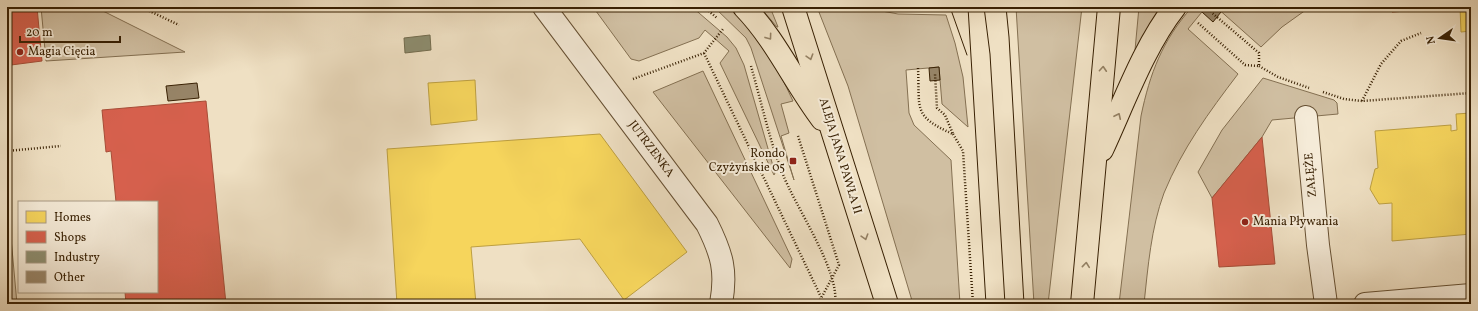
<svg xmlns="http://www.w3.org/2000/svg" width="1478" height="311" font-family="Vollkorn,serif">
<rect width="100%" height="100%" fill="#efe0c3"/>
<filter id="stains"><feTurbulence type="fractalNoise" baseFrequency=".005" numOctaves="4"/><feColorMatrix values="0 0 0 0 .2 0 0 0 0 .09 0 0 0 0 .02 0 0 0 .5 -.17"/></filter>
<radialGradient id="worn" r=".72"><stop offset=".6" stop-color="#630" stop-opacity="0"/><stop offset="1" stop-color="#630" stop-opacity=".3"/></radialGradient>
<g fill="#d0bfa2" stroke="#847052">
<path d="M41 7H95L185 52 46 61Z"/>
<path d="M593 7H692L727 37 736 48 744 65 775 173 774 175 720 63 729 51 705 30 699 38 639 61 631 59Z"/>
<path d="M714 7H729C758 35 776 64 793 101L781 104 789 133 781 136 794 180 751 48 746 38Z"/>
<path d="M760 7H770L778 27H777Z"/>
<path d="M817 7H860L898 14 946 15 955 43 963 77 968 127 942 104 939 67 906 70 909 113 914 125 951 160 960 304H913L848 86Z"/>
<path d="M1016 7H1082L1048 304H1034Z"/>
<path d="M1139 7H1162L1137 50H1135Z"/>
<path d="M1192 7H1206L1188 29 1238 74C1209 112 1182 149 1164 193 1151 228 1148 267 1144 304H1119L1141 116C1150 73 1162 41 1192 7Z"/>
<path d="M1216 7H1310L1282 27 1261 47Z"/>
<path d="M703 71 792 259 790 268 653 92Z"/>
<path d="M1263 78 1334 100 1337 103 1338 114 1272 120 1262 137 1212 198 1198 172 1222 130Z"/>
<path d="M7 194 17 304H7Z"/>
</g>
<g fill="#f6d55c" stroke="#bd9f41">
<path d="M1460 7H1471V31L1461 32Z"/>
<path d="M475 80 477 120 431 125 428 83Z"/>
<path d="M1471 113V234L1392 241V203L1379 204 1370 189 1375 169 1378 168 1375 131 1451 125V131L1457 130 1456 114Z"/>
<path d="M600 134 687 252 624 300 580 239 471 247 476 304H397L387 149Z"/>
</g>
<g fill="#d6604d" stroke="#a74d37">
<path d="M7 7H37L42 61 11 65 7 26Z"/>
<path d="M1391 7H1406L1407 11 1392 12Z"/>
<path d="M206 101 226 304H126L125 292H157V202H116L111 151 106 152 102 110Z"/>
<path d="M1262 137 1275 264 1219 267 1212 198Z"/>
</g>
<path fill="#8c8c6e" stroke="#736c4e" d="M430 35 431 50 405 53 404 38Z"/>
<g fill="#978467" stroke="#382003">
<path d="M1206 7H1216L1221 12 1213 22 1202 12Z"/>
<path d="M939 67 940 80 930 81 929 68Z"/>
<path d="M197 83 199 98 168 101 166 86Z"/>
</g>
<g fill="none" stroke-linecap="round" stroke-linejoin="round">
<g stroke="#665033" stroke-width="24">
<g id="minor">
<path d="M544 7 707 224C722 254 727 271 721 304"/>
<path d="M1306 117 1318 245 1326 304"/>
<path d="M1365 304 1471 295"/>
</g>
</g>
<g stroke="#382003" stroke-width="24">
<g id="major">
<path d="M744 7C776 40 794 82 822 119"/>
<path d="M793 7 887 304"/>
<path d="M1102 150C1123 105 1144 46 1175 7"/>
<path d="M1082 304 1109 7"/>
</g>
</g>
<g stroke="#382003" stroke-width="2.5" stroke-dasharray="1 2" stroke-linecap="butt">
<path d="M141 7 179 25"/>
<path d="M704 7 717 18"/>
<path d="M1198 23 1245 65 1259 66V53L1211 12"/>
<path d="M704 53 821 297"/>
<path d="M751 66C761 101 769 138 782 172 794 205 840 270 835 304"/>
<path d="M1259 66 1278 77 1309 88"/>
<path d="M918 68C920 109 912 116 953 134L945 115 937 108 935 74"/>
<path d="M633 79 704 53 723 29"/>
<path d="M1323 92 1344 99 1362 101 1471 93"/>
<path d="M1362 101 1381 64 1401 41 1421 33"/>
<path d="M953 134 963 151 973 304"/>
<path d="M798 136 839 265 818 304"/>
<path d="M7 151 61 146"/>
</g>
<use href="#minor" stroke="#f5ebd8" stroke-width="22"/>
<use href="#major" stroke="#efe0c3" stroke-width="22"/>
<g stroke="#382003" stroke-width="1">
<path d="M950 7 967 55"/>
<path d="M968 7 986 304"/>
<path d="M984 7 990 54 1005 304"/>
<path d="M1006 7 1009 37 1024 304"/>
</g>
</g>
<defs><path id="oneway-chevron" d="M-2-3.5L2.5 0L-2 3.5" fill="none" stroke-width="1.6" stroke-linecap="round" stroke-linejoin="round"/></defs>
<g stroke="#948063">
<use href="#oneway-chevron" transform="translate(769 37) rotate(54)"/>
<use href="#oneway-chevron" transform="translate(810 57) rotate(73)"/>
<use href="#oneway-chevron" transform="translate(1103 69) rotate(-86)"/>
<use href="#oneway-chevron" transform="translate(1118 116) rotate(-65)"/>
<use href="#oneway-chevron" transform="translate(865 237) rotate(73)"/>
<use href="#oneway-chevron" transform="translate(1086 265) rotate(-84)"/>
</g>
<g fill="#8f2418" stroke="#f5ebd8" stroke-width="1.5">
<circle cx="20" cy="52" r="4"/>
<rect x="789" y="157" width="8" height="8" rx="2"/>
<circle cx="1245" cy="222" r="4"/>
</g>
<g text-anchor="middle" dominant-baseline="central" stroke-width="4" stroke-linejoin="round" paint-order="stroke">
<g font-size="12" fill="#382003" stroke="#f5ebd8" text-anchor="start">
<text x="28" y="52">Magia Cięcia</text>
<text x="785" y="154" text-anchor="end">Rondo<tspan x="785" dy="14">Czyżyńskie 05</tspan></text>
<text x="1253" y="222">Mania Pływania</text>
</g>
<g font-size="12" fill="#382003" stroke="#f5ebd8">
<text transform="translate(651 149) rotate(53)">JUTRZENKA</text>
<text transform="translate(840 156) rotate(73)">ALEJA JANA PAWŁA II</text>
<text transform="translate(1311 175) rotate(-95)">ZAŁĘŻE</text>
</g>
</g>
<rect width="1478" height="311" fill="none" stroke="#efe0c3" stroke-width="24"/>
<rect x="8" y="8" width="1462" height="295" fill="none" stroke="#382003" stroke-width="2"/>
<rect x="12" y="12" width="1454" height="287" fill="none" stroke="#382003"/>
<rect x="18" y="201" width="140" height="92" fill="#f5ebd8" stroke="#a99a83"/>
<rect x="26" y="211" width="20" height="12" fill="#f6d55c" stroke="#a99a83"/>
<text x="54" y="221" font-size="12" fill="#382003">Homes</text>
<rect x="26" y="231" width="20" height="12" fill="#d6604d" stroke="#a99a83"/>
<text x="54" y="241" font-size="12" fill="#382003">Shops</text>
<rect x="26" y="251" width="20" height="12" fill="#8c8c6e" stroke="#a99a83"/>
<text x="54" y="261" font-size="12" fill="#382003">Industry</text>
<rect x="26" y="271" width="20" height="12" fill="#978467" stroke="#a99a83"/>
<text x="54" y="281" font-size="12" fill="#382003">Other</text>
<g transform="translate(1440 38) rotate(257)" stroke="#f5ebd8" stroke-width="3" paint-order="stroke">
<path d="M0-3L7 15L0 10L-7 15Z" fill="#382003"/>
<text y="-6" font-size="11" font-weight="bold" text-anchor="middle" fill="#382003">N</text>
</g>
<path d="M20 36v6h100v-6" fill="none" stroke="#382003" stroke-width="2"/>
<text x="26" y="36" font-size="12" fill="#382003" stroke="#f5ebd8" stroke-width="3" paint-order="stroke">20 m</text>
<rect width="100%" height="100%" filter="url(#stains)"/>
<rect width="100%" height="100%" fill="url(#worn)"/>
</svg>
